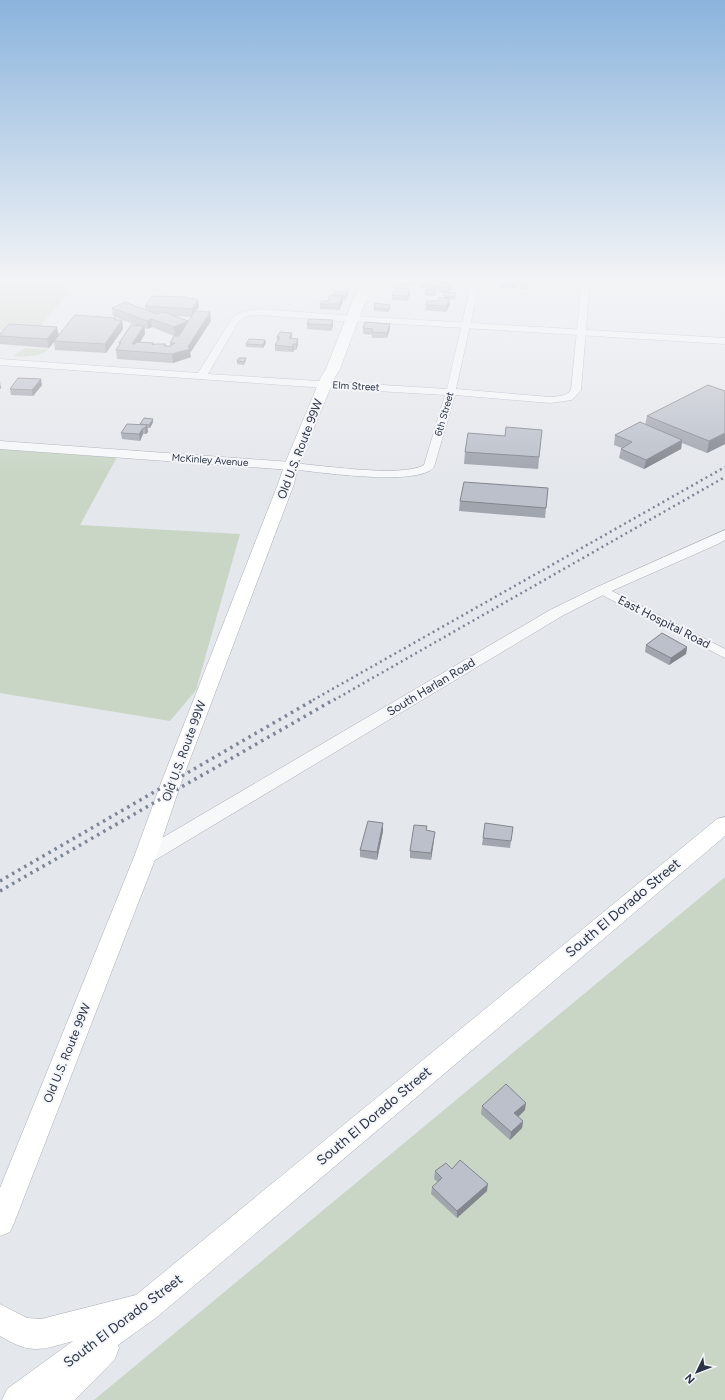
<svg xmlns="http://www.w3.org/2000/svg" width="725" height="1400" font-family="Figtree,sans-serif">
<rect width="100%" height="100%" fill="#e4e7ec"/>
<g fill="#c9d6c5">
<path d="M0 280 71 282 62 292H68L38 329 30 332 0 330Z"/>
<path d="M25 348 49 349C42 357 23 357 13 356Z"/>
<path d="M0 448 117 457 80 525 240 534 196 690 170 721 0 693Z"/>
<path d="M725 877V1400H94Z"/>
</g>
<g fill="none" stroke-linecap="round" stroke-linejoin="round">
<g stroke="#a9aeb7" stroke-width="1">
<g id="minor">
<path d="M472 280H480L456 389 550 397C558 396 566 397 571 390L582 280H590L581 390 572 400 550 403 455 395 434 467C419 487 317 472 291 469L286 466 291 463C321 465 401 478 424 465L445 395 325 388 0 365V359L198 373 233 317 242 312 260 309 353 316 357 319 353 322 260 315 247 316 239 321 208 374 447 389Z"/>
<path d="M602 586 725 649V658L598 593 596 590 598 587Z"/>
</g>
</g>
<g stroke="#a9aeb7" stroke-width="1">
<g id="tertiary">
<path d="M353 316 725 338V344L349 321 348 319Z"/>
<path d="M0 441 291 462 296 463 298 466 296 469 291 470 0 449Z"/>
<path d="M725 530V540L718 544 607 593 562 616 152 862 145 864 138 862 135 857 138 852 550 610 597 587Z"/>
</g>
</g>
<g stroke="#a9aeb7" stroke-width="1">
<g id="secondary">
<path d="M361 280H373L340 369 335 377 298 466 294 484 181 783 156 857 14 1223 10 1232 0 1236V1188L134 857 161 783 278 484 284 466 321 377 326 369Z"/>
<path d="M725 817V836L157 1317 118 1345 119 1348 115 1359 75 1400H2L7 1389 73 1341C40 1350 32 1355 0 1336V1304L27 1318 41 1319 136 1295 717 819Z"/>
</g>
</g>
<use href="#minor" fill="#f7f8fa" fill-rule="evenodd"/>
<use href="#tertiary" fill="#f7f8fa" fill-rule="evenodd"/>
<use href="#secondary" fill="#fff" fill-rule="evenodd"/>
<g stroke="#7d8696" stroke-width="2.5" stroke-dasharray="2 3.5" stroke-linecap="butt">
<path d="M313 700 725 467"/>
<path d="M334 700 725 477"/>
</g>
<g stroke="#7d8696" stroke-width="3.5" stroke-dasharray="2.5 4.5" stroke-linecap="butt">
<path d="M0 881 315 699"/>
<path d="M0 891 335 699"/>
</g>
</g>
<g fill="#a1a5ae" fill-rule="evenodd">
<path d="M391 280H414V282L412 286 391 285Z"/>
<path d="M498 280H517L516 281Z"/>
<path d="M502 281 518 282 517 289 501 288Z"/>
<path d="M421 282 444 283 451 289 449 292 456 293 455 300 450 299V304L446 312 425 310 426 305 444 298 445 293 436 292 435 296H425V293L427 288H421Z"/>
<path d="M521 283H529L528 289H521Z"/>
<path d="M410 289V294L407 301 392 300V295Z"/>
<path d="M348 292V295L346 300H343V302L339 310 320 309V304L328 301 333 295Z"/>
<path d="M187 297 188 298 199 307 196 311 211 321 190 353 191 357 173 363 117 359 116 350 119 345V343L138 326 113 316 112 308 145 310V306ZM173 316 192 317 188 322V321ZM152 327 174 336 170 343V346H166V344L154 345 140 343 145 334V328L148 329Z"/>
<path d="M390 305V307L389 312 374 311V308Z"/>
<path d="M116 318V320H122L123 329 106 353 55 350 54 342 49 348 0 344V334L59 335Z"/>
<path d="M333 320V326L331 331 307 329V324Z"/>
<path d="M390 324V329L387 338H372V335L363 334V328Z"/>
<path d="M292 333V338L298 345 296 350H294L293 352 275 351V345L277 341V337Z"/>
<path d="M266 343 263 348 246 347V344Z"/>
<path d="M246 358V361L244 365 237 364V361Z"/>
<path d="M42 385 33 396 11 395 10 389Z"/>
<path d="M725 391V444L707 453 682 443 681 449 644 469 619 458 621 449 622 448 614 445 615 435 645 425 647 416Z"/>
<path d="M153 422 150 428H147L148 432 146 434H143L140 441 122 439 121 433 141 425 140 424Z"/>
<path d="M542 430 538 469 464 464 465 452 505 436Z"/>
<path d="M548 488 545 518 459 511 460 501Z"/>
<path d="M646 645 687 647 686 654 669 665 645 652Z"/>
<path d="M383 823V831L377 860 360 857V850Z"/>
<path d="M513 827 510 848 482 845 483 838Z"/>
<path d="M427 831 434 840 431 860 410 858V851Z"/>
<path d="M482 1106 525 1110 518 1117 523 1121 522 1128 510 1140 481 1114Z"/>
<path d="M452 1169 487 1191 457 1218 431 1194 432 1187 438 1182 434 1179 435 1171Z"/>
</g>
<g fill="#83868d">
<path d="M412 280H414V282L412 286Z"/>
<path d="M451 284V289L448 293 449 288Z"/>
<path d="M410 289V294L407 301V296Z"/>
<path d="M343 296V302L339 310V304Z"/>
<path d="M198 299 199 307 192 317V309Z"/>
<path d="M450 299V304L446 312V306Z"/>
<path d="M210 312 211 321 190 353 191 357 173 363 172 354 188 347Z"/>
<path d="M151 319 152 327 148 329 147 321Z"/>
<path d="M122 320 123 329 106 353 105 344Z"/>
<path d="M333 320V326L331 331V325Z"/>
<path d="M188 321 189 330 175 336 174 327Z"/>
<path d="M390 324V329L387 338V333Z"/>
<path d="M144 326 145 334 133 352 132 344Z"/>
<path d="M57 327 59 336 49 348 47 339Z"/>
<path d="M298 339V345L296 350V344Z"/>
<path d="M265 340 266 343 263 348V345Z"/>
<path d="M293 344 294 350 293 352 292 347Z"/>
<path d="M41 379 42 385 33 396 32 390Z"/>
<path d="M0 382 1 388 0 389Z"/>
<path d="M153 419V422L150 428 149 425Z"/>
<path d="M147 425 148 432 146 434 145 428Z"/>
<path d="M143 428V434L140 441 139 434Z"/>
<path d="M725 433V444L707 453 709 441Z"/>
<path d="M682 440 681 449 644 469 646 460Z"/>
<path d="M687 647 686 654 669 665 671 658Z"/>
<path d="M383 823V831L377 860V852Z"/>
<path d="M435 832 434 840 431 860V853Z"/>
<path d="M526 1103 525 1110 514 1121V1113Z"/>
<path d="M523 1121 522 1128 510 1140 511 1132Z"/>
<path d="M488 1184 487 1191 457 1218V1211Z"/>
</g>
<g fill="#bbc0ca" stroke="#83868d">
<path d="M399 280H412V281Z"/>
<path d="M422 280H444V283L451 284 449 288 427 286 428 283 421 282Z"/>
<path d="M502 281 518 282V286L501 285Z"/>
<path d="M521 283H529L528 286H521Z"/>
<path d="M396 288 410 289 407 296 392 295Z"/>
<path d="M426 290 436 291 435 294 425 293Z"/>
<path d="M335 291 348 292 346 297H343V296L333 295Z"/>
<path d="M445 292 456 293 455 297 444 296Z"/>
<path d="M330 295 343 296 339 304H320L322 301H328Z"/>
<path d="M152 296 187 297V298L198 299 192 309 145 306Z"/>
<path d="M439 297 450 299 446 306 426 305 427 301H437Z"/>
<path d="M125 302 157 314 163 312 188 321 174 327 151 319 147 321 112 308Z"/>
<path d="M375 303 390 305 389 309 374 308Z"/>
<path d="M195 311 210 312 188 347 190 349 172 354 116 350 121 343H119L131 325 144 326 132 344H135L137 342 154 343 152 345 156 344H166L164 346H170L175 343H170L174 336H179Z"/>
<path d="M75 315 116 318 114 320H122L105 344 54 341Z"/>
<path d="M309 319 333 320 331 325 307 324Z"/>
<path d="M365 322 390 324 387 333 372 332 373 329 363 328Z"/>
<path d="M9 324 57 327 47 339 0 336V334Z"/>
<path d="M280 332 292 333 289 338 298 339 296 344H293L292 347 275 345 280 337H277Z"/>
<path d="M249 339 265 340 263 345 246 344Z"/>
<path d="M239 358H246L244 362 237 361Z"/>
<path d="M18 378 41 379 32 390 10 389Z"/>
<path d="M708 385 725 391V433L709 441 647 416Z"/>
<path d="M144 418 153 419 149 425 140 424Z"/>
<path d="M640 422 682 440 646 460 621 449 632 442 615 435Z"/>
<path d="M127 424 147 425 145 428H143L139 434 121 433Z"/>
<path d="M506 427 542 430 539 457 465 452 468 433 505 436Z"/>
<path d="M464 482 548 488 546 508 460 501Z"/>
<path d="M662 633 687 647 671 658 646 645Z"/>
<path d="M368 821 383 823 377 852 360 850Z"/>
<path d="M485 823 513 827 511 841 483 838Z"/>
<path d="M414 825 427 826 426 830 435 832 431 853 410 851Z"/>
<path d="M506 1084 526 1103 514 1113 523 1121 511 1132 482 1106Z"/>
<path d="M460 1160 488 1184 457 1211 432 1187 442 1178 435 1171 446 1163 452 1169Z"/>
</g>
<linearGradient id="sky" x2="0" y2="1"><stop stop-color="#8bb4dd"/><stop offset="0.59" stop-color="#f3f4f6"/><stop offset="1" stop-color="#f3f4f6" stop-opacity="0"/></linearGradient>
<rect width="725" height="476" fill="url(#sky)"/>
<g text-anchor="middle" dominant-baseline="central" stroke-width="4" stroke-linejoin="round" paint-order="stroke">
<g font-size="10" fill="#2b3445" stroke="#f4f6f9">
<text transform="translate(356 386) rotate(3)">Elm Street</text>
<text transform="translate(444 414) rotate(-74)">6th Street</text>
<text transform="translate(210 460) rotate(4)">McKinley Avenue</text>
</g>
<g font-size="12" fill="#2b3445" stroke="#f4f6f9">
<text transform="translate(300 449) rotate(-69)">Old U.S. Route 99W</text>
<text transform="translate(664 622) rotate(27)">East Hospital Road</text>
<text transform="translate(431 687) rotate(-31)">South Harlan Road</text>
<text transform="translate(184 751) rotate(-70)">Old U.S. Route 99W</text>
<text transform="translate(67 1053) rotate(-68)">Old U.S. Route 99W</text>
</g>
<g font-size="14" fill="#2b3445" stroke="#f4f6f9">
<text transform="translate(623 908) rotate(-40)">South El Dorado Street</text>
<text transform="translate(374 1116) rotate(-40)">South El Dorado Street</text>
<text transform="translate(123 1321) rotate(-37)">South El Dorado Street</text>
</g>
</g>
<g transform="translate(697 1372) rotate(227)" stroke="#f4f6f9" stroke-width="3" paint-order="stroke">
<path d="M0-3L7 15L0 10L-7 15Z" fill="#2b3445"/>
<text y="-6" font-size="11" font-weight="bold" text-anchor="middle" fill="#2b3445">N</text>
</g>
</svg>
